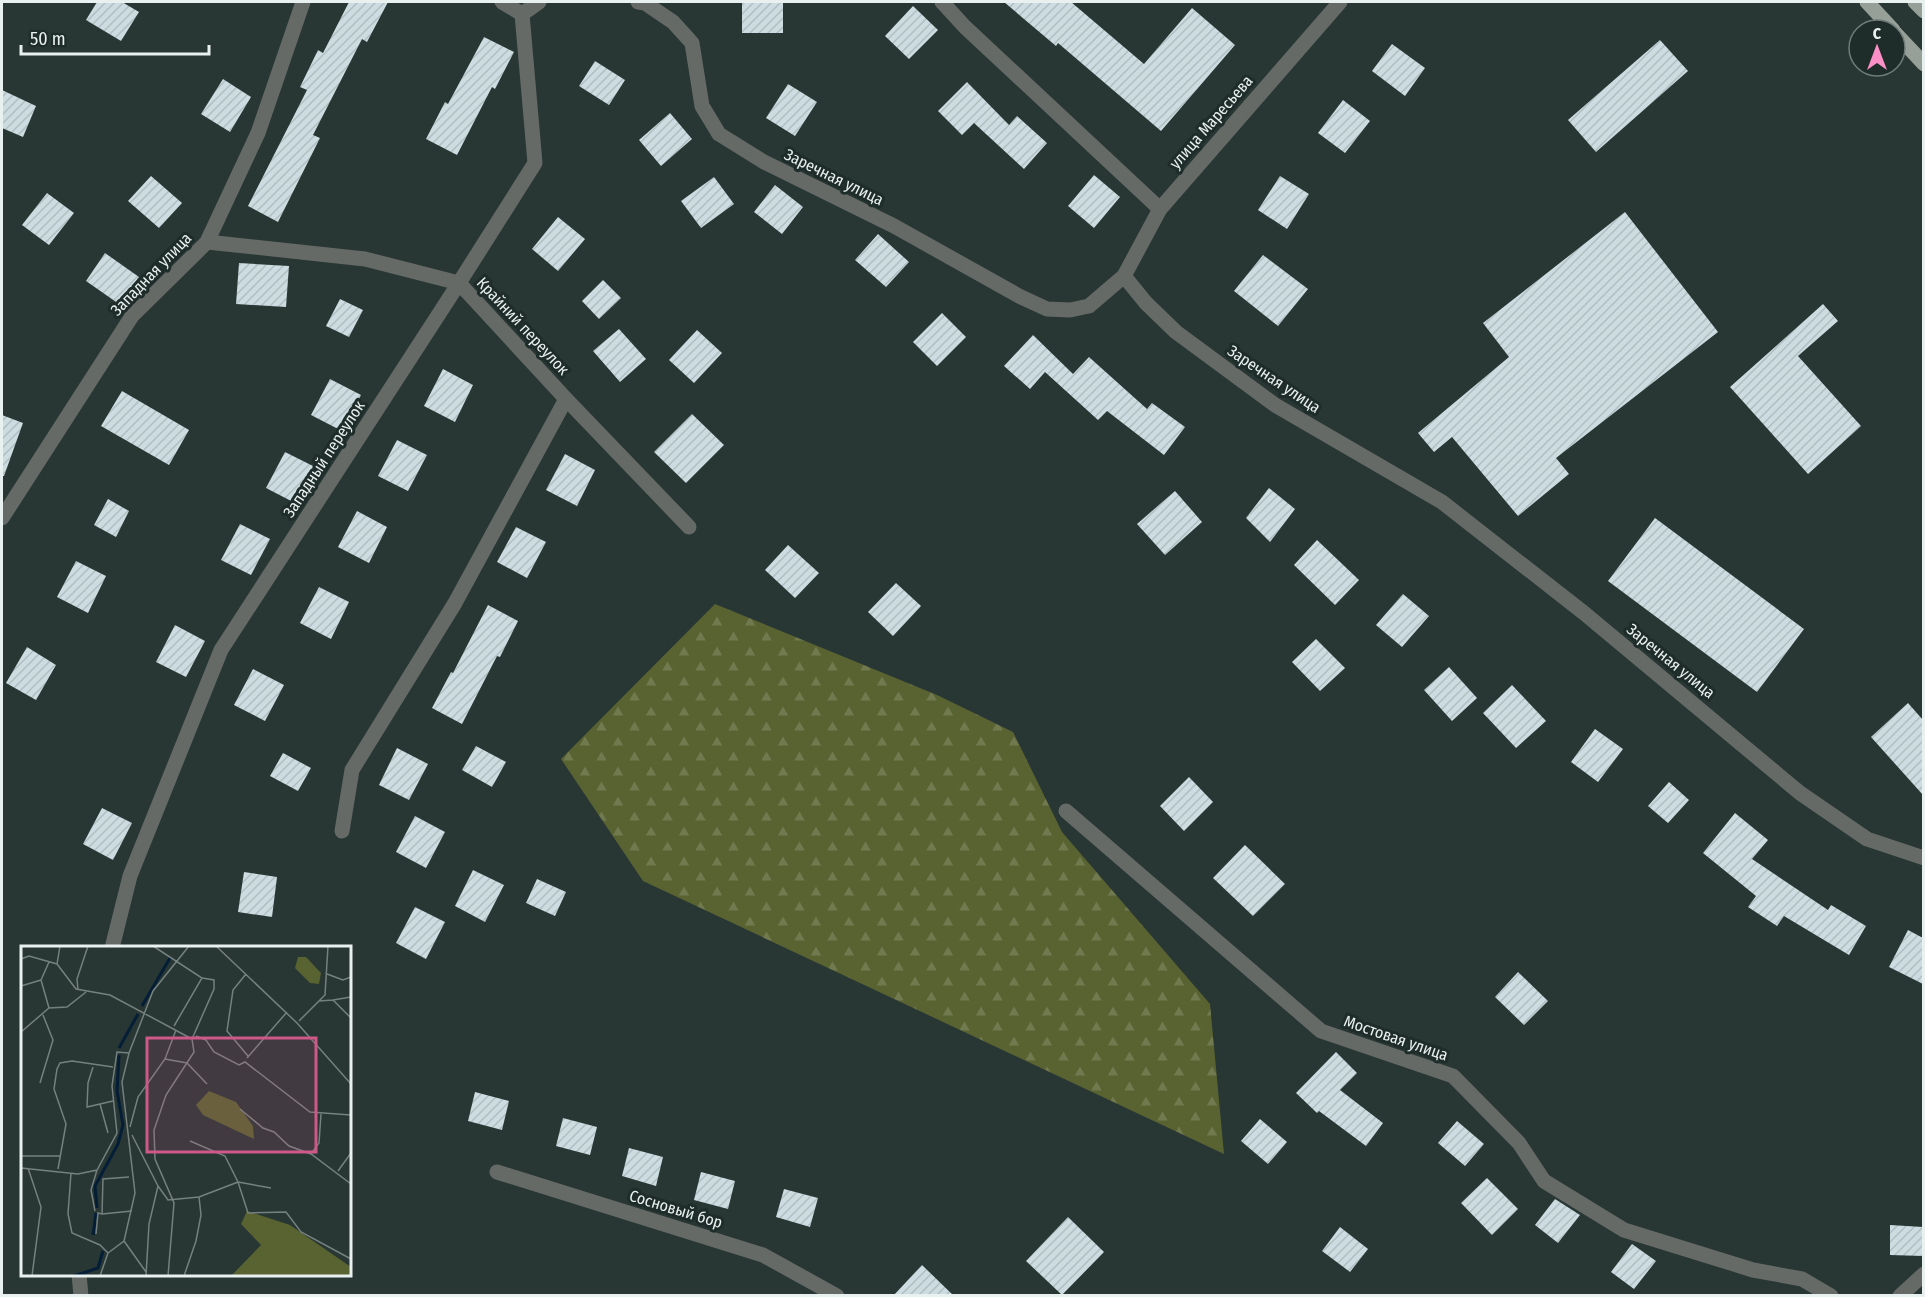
<svg xmlns="http://www.w3.org/2000/svg" width="1925" height="1297" font-family="'Fira Sans Condensed',sans-serif">
<defs>
<pattern id="forest-firs" width="22" height="20" patternUnits="userSpaceOnUse" patternTransform="scale(1.5)"><rect width="22" height="20" fill="#596231"/><path d="M5 1l3.5 6h-7zM16 11l3.5 6h-7z" fill="#71794f"/></pattern>
<pattern id="building-hatch" width="6" height="6" patternUnits="userSpaceOnUse" patternTransform="scale(1.5)"><rect width="6" height="6" fill="#ccdce1"/><path d="M-1 1l2-2M0 6l6-6M5 7l2-2" fill="none" stroke="#b1bec2"/></pattern>
</defs>
<rect width="100%" height="100%" fill="#283634"/>
<path fill="url(#forest-firs)" d="M715 604 937 695 1013 732 1062 832 1210 1004 1224 1154 643 881 561 759Z"/>
<g fill="url(#building-hatch)">
<path d="M97 2H122L139 12 121 41 86 20Z"/>
<path d="M349 2H388L367 42 362 39 313 135 320 138 278 222 248 206 307 90 300 87 318 50 323 53Z"/>
<rect x="742" y="2" width="41" height="31"/>
<path d="M1004 2H1071L1144 64 1192 8 1235 45 1161 131 1058 43 1056 46Z"/>
<path d="M913 6 938 30 909 59 885 36Z"/>
<path d="M484 37 514 52 495 89 492 87 457 155 426 139 445 102 448 104Z"/>
<path d="M1660 40 1688 71 1596 152 1568 120Z"/>
<path d="M1392 44 1425 68 1405 96 1372 71Z"/>
<path d="M595 61 625 80 609 105 579 86Z"/>
<path d="M223 79 251 97 230 132 201 114Z"/>
<path d="M967 82 1009 125 1017 116 1047 143 1024 169 974 123 962 135 938 111Z"/>
<path d="M788 84 817 102 795 136 766 118Z"/>
<path d="M2 90 36 106 23 137 2 128Z"/>
<path d="M1343 100 1370 121 1345 153 1318 133Z"/>
<path d="M670 113 692 139 661 166 639 140Z"/>
<path d="M1094 175 1120 197 1094 228 1068 206Z"/>
<path d="M151 176 182 203 159 228 128 201Z"/>
<path d="M1280 176 1309 194 1287 229 1258 210Z"/>
<path d="M714 177 734 204 701 228 681 201Z"/>
<path d="M775 185 803 207 782 234 754 212Z"/>
<path d="M47 193 74 213 49 245 22 225Z"/>
<path d="M1625 212 1718 332 1556 458 1569 474 1518 516 1452 437 1434 452 1418 433 1509 357 1483 323Z"/>
<path d="M558 217 585 239 558 271 532 249Z"/>
<path d="M878 234 909 262 886 287 855 260Z"/>
<path d="M105 253 139 277 119 304 86 281Z"/>
<path d="M1263 255 1308 289 1278 326 1234 291Z"/>
<path d="M239 263 289 266 286 307 236 304Z"/>
<path d="M603 280 621 298 599 319 582 301Z"/>
<path d="M340 299 363 310 349 337 326 326Z"/>
<path d="M1823 304 1838 321 1798 356 1861 426 1808 474 1730 387Z"/>
<path d="M942 313 966 337 937 366 913 342Z"/>
<path d="M619 329 646 359 620 382 593 351Z"/>
<path d="M697 330 722 353 694 383 669 360Z"/>
<path d="M1033 335 1073 374 1089 357 1147 409 1152 403 1185 427 1164 455 1107 411 1098 420 1045 372 1030 389 1004 366Z"/>
<path d="M443 369 473 385 455 422 424 406Z"/>
<path d="M330 379 361 395 342 431 311 415Z"/>
<path d="M122 391 189 430 169 465 101 426Z"/>
<path d="M692 414 724 445 686 483 654 452Z"/>
<path d="M2 415 23 423 4 476H2Z"/>
<path d="M397 440 427 455 408 491 378 476Z"/>
<path d="M285 452 315 467 297 504 266 488Z"/>
<path d="M565 454 595 470 577 506 546 490Z"/>
<path d="M1269 488 1295 509 1270 542 1246 518Z"/>
<path d="M1175 491 1202 522 1165 555 1137 524Z"/>
<path d="M108 499 129 511 116 537 94 525Z"/>
<path d="M357 511 387 527 369 563 338 547Z"/>
<path d="M1655 518 1804 629 1757 692 1608 581Z"/>
<path d="M240 524 270 539 251 575 221 560Z"/>
<path d="M516 527 546 542 527 578 497 562Z"/>
<path d="M1317 540 1359 580 1335 605 1294 565Z"/>
<path d="M788 545 819 573 795 598 765 570Z"/>
<path d="M76 561 106 576 88 613 57 597Z"/>
<path d="M896 583 921 606 893 636 868 612Z"/>
<path d="M319 587 349 602 331 639 300 623Z"/>
<path d="M1403 594 1429 616 1402 647 1376 625Z"/>
<path d="M488 605 518 621 500 657 497 656 462 724 432 708 451 672 453 673Z"/>
<path d="M175 625 205 641 186 677 156 662Z"/>
<path d="M1316 639 1345 668 1320 691 1292 662Z"/>
<path d="M27 647 56 665 36 700 6 683Z"/>
<path d="M1449 667 1477 698 1452 721 1424 690Z"/>
<path d="M253 669 284 685 265 721 234 705Z"/>
<path d="M1512 685 1546 721 1516 748 1483 713Z"/>
<path d="M1908 703 1923 720V795L1871 737Z"/>
<path d="M1595 729 1623 749 1598 782 1571 762Z"/>
<path d="M476 746 506 762 492 787 462 770Z"/>
<path d="M397 748 428 764 409 800 379 785Z"/>
<path d="M283 753 311 768 298 791 270 776Z"/>
<path d="M1189 777 1213 802 1184 831 1160 806Z"/>
<path d="M1669 782 1689 800 1668 823 1648 806Z"/>
<path d="M102 808 132 823 113 860 83 844Z"/>
<path d="M1735 813 1768 840 1752 859 1828 910 1831 905 1866 926 1849 955 1784 916 1777 926 1748 907 1756 896 1703 853Z"/>
<path d="M415 816 445 832 426 868 396 852Z"/>
<path d="M1245 845 1285 884 1253 916 1213 878Z"/>
<path d="M473 870 504 885 485 922 455 906Z"/>
<path d="M244 872 277 877 272 917 238 912Z"/>
<path d="M537 879 566 892 555 916 526 903Z"/>
<path d="M415 907 445 922 426 959 396 943Z"/>
<path d="M1908 930 1923 938V984L1889 967Z"/>
<path d="M1518 972 1548 1001 1524 1025 1495 997Z"/>
<path d="M1336 1052 1357 1073 1340 1090 1383 1123 1366 1146 1319 1111 1317 1113 1296 1093Z"/>
<path d="M475 1092 509 1101 502 1130 468 1121Z"/>
<path d="M563 1118 597 1127 590 1155 556 1146Z"/>
<path d="M1260 1119 1287 1142 1268 1164 1241 1141Z"/>
<path d="M1457 1121 1484 1144 1465 1166 1438 1143Z"/>
<path d="M629 1148 663 1157 656 1186 622 1176Z"/>
<path d="M701 1172 735 1181 728 1209 694 1200Z"/>
<path d="M1487 1178 1518 1209 1492 1235 1461 1203Z"/>
<path d="M784 1189 818 1198 810 1227 776 1217Z"/>
<path d="M1555 1199 1580 1215 1558 1243 1535 1225Z"/>
<path d="M1068 1217 1104 1252 1062 1295 1026 1261Z"/>
<path d="M1890 1225 1923 1227V1256L1890 1255Z"/>
<path d="M1340 1227 1368 1249 1350 1272 1322 1251Z"/>
<path d="M1632 1244 1656 1261 1634 1289 1611 1272Z"/>
<path d="M922 1265 954 1296H893Z"/>
</g>
<g fill="none" stroke-linecap="round" stroke-linejoin="round">
<g stroke="#656a66" stroke-width="15">
<path d="M502 2 522 14"/>
<path d="M638 2 645 3 673 22 692 43 702 106 719 134 764 162 894 226 1019 296 1047 309 1070 310 1089 306 1124 276 1146 303 1176 332 1275 405 1442 502 1584 613 1800 793 1867 839 1924 858"/>
<path d="M942 2 965 27 1160 209"/>
<path d="M207 242 365 259 459 283 566 399 689 527"/>
<path d="M1124 276 1160 209 1340 2"/>
<path d="M2 518 132 316 207 242 258 133 303 2"/>
<path d="M1066 811 1321 1031 1453 1076 1519 1143 1544 1181 1624 1230 1753 1270 1802 1279 1831 1296"/>
<path d="M342 831 352 770 455 603 566 399"/>
<path d="M112 948 130 876 221 650 459 283 535 163 522 14 539 2"/>
<path d="M497 1172 763 1255 837 1296"/>
<path d="M79 1274 81 1296"/>
<path d="M1900 1296 1924 1274"/>
</g>
<g stroke="#97a098" stroke-width="15">
<path d="M1867 2 1893 30"/>
<path d="M1915 2 1924 11"/>
<path d="M1895 33 1924 64"/>
</g>
</g>
<g text-anchor="middle" dominant-baseline="central" stroke-width="6" stroke-linejoin="round" paint-order="stroke">
<g font-size="16" fill="#e9f1f0" stroke="#1e2c2a">
<text transform="translate(1211 122) rotate(-49)">улица Маресьева</text>
<text transform="translate(834 177) rotate(26)">Заречная улица</text>
<text transform="translate(151 274) rotate(-46)">Западная улица</text>
<text transform="translate(523 326) rotate(47)">Крайний переулок</text>
<text transform="translate(1274 379) rotate(34)">Заречная улица</text>
<text transform="translate(324 459) rotate(-57)">Западный переулок</text>
<text transform="translate(1671 661) rotate(39)">Заречная улица</text>
<text transform="translate(1396 1038) rotate(19)">Мостовая улица</text>
<text transform="translate(676 1209) rotate(17)">Сосновый бор</text>
</g>
</g>
<g transform="translate(21 946)">
<rect width="330" height="330" fill="#283634"/>
<path d="M277 11H285L300 27 298 38 289 37 274 22Z" fill="#596231"/>
<path d="M188 145 215 156 232 180 233 193 182 169 175 159ZM226 265 269 279 330 321V330H210L240 299 220 278Z" fill="#596231"/>
<path fill="none" stroke="#041e37" stroke-width="3" d="M121 60 149 12M98 102 117 68M76 262 74 240 97 198 102 179 96 145 98 109M72 289 75 267M53 330 77 322 82 305"/>
<path fill="none" stroke="#75817f" stroke-width="1.5" d="M132 0 181 32 153 80M195 0 276 77 330 138M0 13 8 10 36 18 55 43 89 49 171 93M36 18 39 0M225 28 212 44 206 85 227 110M306 28 322 34 330 31M0 40 20 34M57 44 56 33 67 0M312 54 330 51M298 55 312 54 330 72M28 62 20 34 28 16M278 75 304 49 307 0M0 86 28 62 46 61 65 46M175 90 185 94 193 106 218 119 224 116 289 166 330 169M226 112 266 66M144 113 166 117 186 138M72 121 67 137 66 161 92 155M19 137 32 94 22 69M79 158 87 187M219 163 242 182 253 186 268 200 290 208 330 238M109 181 117 151 144 113 155 84M111 189 137 240 128 278 125 330M290 208 298 197 300 168M0 210H39M0 222 57 228 76 224 96 187 91 140 96 106 108 107M7 222 20 261 11 330M37 223 45 178 33 143 36 123 39 117 51 115 92 121M317 225 330 207M50 227 47 268 51 287 79 299 87 307M137 240 147 254 178 251 217 236 204 210 169 195M250 242 217 236 227 267 265 266 280 286 330 313M74 265 70 244 76 224M81 268 82 233 108 231M81 268 111 265M75 288 77 267 81 268M103 295 125 326M87 307 103 295 114 247 101 136 108 107 132 45 168 0M79 330 87 307M147 330 153 257 134 213 133 184 145 149 173 106 171 93 193 43V34L181 32M163 330 175 295 180 269 178 251"/>
<path fill="#ce5988" fill-opacity="0.15" stroke="#ce5988" stroke-width="3" d="M126 92H295V206H126Z"/>
<rect width="330" height="330" fill="none" stroke="#e9f1f0" stroke-width="3"/>
</g>
<rect width="1925" height="1297" fill="none" stroke="#e9f1f0" stroke-width="6"/>
<g transform="translate(1877 48)"><circle r="28" fill="#1e2c2a" stroke="#6f7b79" stroke-width="1.5"/>
<path d="M0-4.5L10 22L0 15L-10 22Z" fill="#fb8fc6"/>
<text y="-9" font-size="16" font-weight="bold" text-anchor="middle" fill="#e9f1f0">С</text>
</g>
<path d="M21 45v9h188v-9" fill="none" stroke="#e9f1f0" stroke-width="3"/>
<text x="30" y="45" font-size="18" fill="#e9f1f0" stroke="#1e2c2a" stroke-width="4.5" paint-order="stroke">50 m</text>
</svg>
